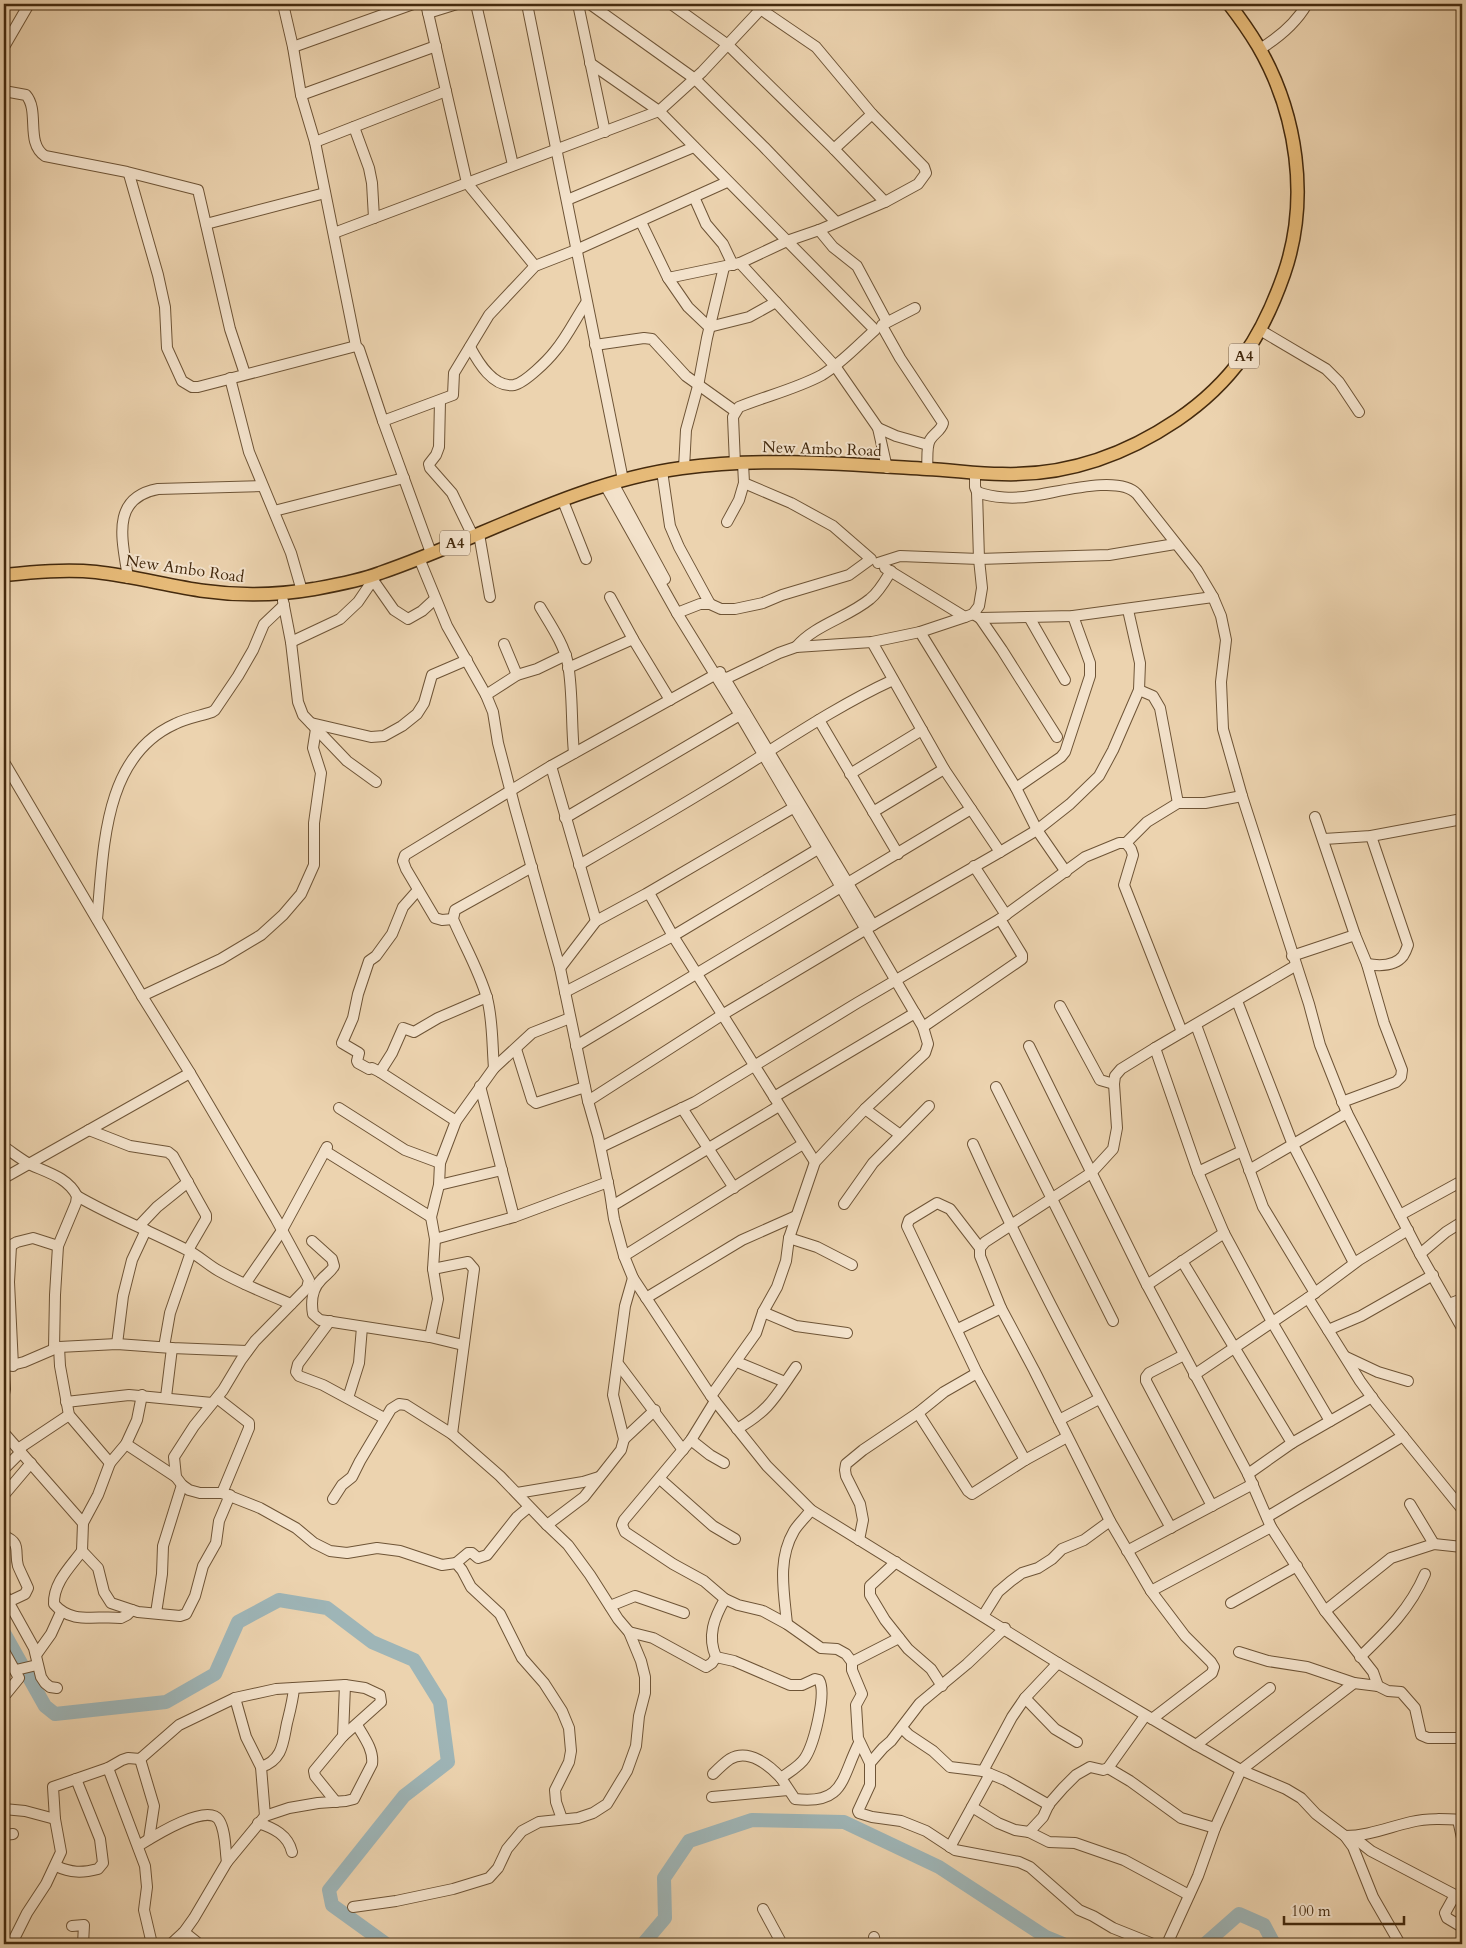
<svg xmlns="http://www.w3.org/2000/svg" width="1466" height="1948" font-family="Cardo,serif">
<rect width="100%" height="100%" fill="#ecd3af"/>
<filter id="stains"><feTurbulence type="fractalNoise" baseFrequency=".004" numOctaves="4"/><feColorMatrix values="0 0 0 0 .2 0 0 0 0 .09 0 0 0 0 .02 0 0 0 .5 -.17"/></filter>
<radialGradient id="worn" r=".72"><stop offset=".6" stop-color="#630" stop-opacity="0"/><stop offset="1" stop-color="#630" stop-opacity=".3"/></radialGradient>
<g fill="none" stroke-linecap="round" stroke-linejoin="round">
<g stroke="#9eb5b7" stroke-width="14">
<path d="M4 1633 45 1706 55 1714 166 1702 215 1674 238 1622 279 1600 327 1608 372 1642 414 1660 440 1702 448 1762 404 1796 329 1890 332 1905 386 1944"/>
<path d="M643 1944 665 1918 664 1878 689 1841 752 1820 844 1822 939 1867 1046 1937 1063 1944"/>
<path d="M1205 1944 1239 1914 1264 1925 1274 1944"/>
</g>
<g stroke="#6e5436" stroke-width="12">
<g id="minor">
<path d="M283 4 293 47 301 95 315 142 356 346 359 349 383 421 431 553"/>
<path d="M426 4 467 183 535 266"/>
<path d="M476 4 513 165"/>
<path d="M527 4 623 480"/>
<path d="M578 4 605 132"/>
<path d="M590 4 695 79 764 147 836 222"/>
<path d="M671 4 728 45 834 149 885 202"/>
<path d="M753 4 816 47 872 114 924 167 926 173 918 184 885 202 819 230 787 241 740 263 835 366 878 428 887 468"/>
<path d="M428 13 457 4"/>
<path d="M4 47 29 4"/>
<path d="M293 47 413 4"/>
<path d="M1260 49C1278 38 1296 23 1307 4"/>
<path d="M590 63 659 111 875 330C858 345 842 363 822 375 796 389 766 396 739 407L733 417 735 464"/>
<path d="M4 91 26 95C40 111 25 143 45 156L127 172 198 190 230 329 245 374"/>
<path d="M301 95 436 46"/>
<path d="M354 127 369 168 372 183 374 218"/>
<path d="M315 142 446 91"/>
<path d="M834 149 872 114"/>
<path d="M129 174 158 275 165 307 167 348 182 381 192 387H198L356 346"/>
<path d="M694 197 706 224 723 244 733 265"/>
<path d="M567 200 694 147"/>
<path d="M641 222 668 278 740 263"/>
<path d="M206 224 325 193"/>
<path d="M819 230 833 247 857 266 887 322"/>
<path d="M334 233 659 111 702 72 760 10"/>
<path d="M668 278 688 307 709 327 749 317 776 302"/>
<path d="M882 325 915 308"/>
<path d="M882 326 900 358 943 423C941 431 934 433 930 440 926 447 928 460 927 469"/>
<path d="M1260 330 1326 369 1339 382 1359 412"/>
<path d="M595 345 644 338 652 339 686 376 735 411"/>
<path d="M470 347C478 362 493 388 514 385 525 383 548 360 555 351 567 337 576 318 586 303"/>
<path d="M230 378 249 452 291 553 302 591"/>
<path d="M440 401 439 447 436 455 429 464 430 468 452 493 473 536"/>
<path d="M383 421 453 395 454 373 489 315 535 266 576 250 727 182"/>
<path d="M878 428 896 436 928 445"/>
<path d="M684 468 686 430 698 386 707 338 724 267"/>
<path d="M662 471 670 526 679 547 710 604"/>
<path d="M613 483 665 579"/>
<path d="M605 485 677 613 740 715 923 1027 928 1044 925 1053 865 1109 815 1162 789 1238 786 1261 777 1287 763 1312 756 1333 711 1396"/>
<path d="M977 492C993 498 1015 499 1031 496 1056 493 1119 474 1137 494L1197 570 1213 597 1221 616 1226 640 1221 682 1223 729 1242 796 1309 1004 1320 1045 1347 1113 1420 1254 1462 1328"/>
<path d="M563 501 586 559"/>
<path d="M274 511 404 478"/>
<path d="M727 522 739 500 744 483"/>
<path d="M479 534 490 597"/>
<path d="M419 558 447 626 486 695 493 712 498 743 515 808 560 968 588 1101 598 1136 610 1193 614 1219 624 1256 633 1278 711 1396 767 1466 811 1510 1058 1663 1196 1745 1241 1770 1286 1789 1301 1798 1316 1814 1345 1836C1368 1836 1389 1827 1411 1822 1428 1818 1445 1819 1462 1820"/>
<path d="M878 563 900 556 979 559 1109 555 1175 544"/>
<path d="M885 568 965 617"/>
<path d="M128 578C123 542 109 498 158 489L262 486"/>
<path d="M373 580 394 610 408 619 422 611 435 599"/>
<path d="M610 597 633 639 670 700"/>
<path d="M283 601 291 642 298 702 303 715 347 761 376 782"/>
<path d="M540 607C550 624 564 644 568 664 573 693 571 723 574 753"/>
<path d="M677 613 700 604H710L721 609H735L763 603 782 595 849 575 871 559 833 526 791 503 744 483 743 463"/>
<path d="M973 614 980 618 1073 616 1213 597"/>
<path d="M1029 617 1065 680"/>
<path d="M980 618 1002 650 1057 737"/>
<path d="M920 632 965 617 973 614 979 606 982 588 979 559 977 492 975 487V473"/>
<path d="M291 642 340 619 358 602 377 574"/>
<path d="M872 642 944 769 1000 852"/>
<path d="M504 644 517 675"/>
<path d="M796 647C816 624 847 618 870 599 879 592 885 581 891 571"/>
<path d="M568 668 633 639"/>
<path d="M724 677 873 925"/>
<path d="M725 679 779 653 796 647 872 642 920 632 1016 788 1037 830 1066 872"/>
<path d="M1139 690 1153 696 1160 708 1178 803"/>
<path d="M486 695 517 675 537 669 566 655"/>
<path d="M819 720 898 854"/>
<path d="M311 723 371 737 384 736 402 726 417 714 424 703 432 675 467 660"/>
<path d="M4 762 142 996 190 1073 4 1178"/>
<path d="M551 766 596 921"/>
<path d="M850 774 922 730"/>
<path d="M1016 788 1061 757 1065 752 1090 676V663L1073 616"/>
<path d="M873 812 944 769"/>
<path d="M1315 817 1355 935 1367 964 1384 1023 1402 1070 1401 1077 1396 1082 1342 1102"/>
<path d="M565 818 745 712"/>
<path d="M1324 839 1371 836 1462 819"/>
<path d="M1126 843 1147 822 1178 803H1205L1242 796"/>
<path d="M579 865C624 839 669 813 713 786 773 750 830 709 893 680"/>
<path d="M974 866 1006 915"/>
<path d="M418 890 403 907 392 934 376 956 369 961 358 994 353 1018 342 1043 359 1053 357 1061 358 1063 369 1069 372 1068 380 1072 456 1121"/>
<path d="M649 893 673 936 815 1162"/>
<path d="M97 919C104 851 102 757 175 724 187 718 200 716 212 712L215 710 238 676 253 650 264 624 284 605"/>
<path d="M453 919 442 920 435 918 406 869 403 861 405 855 551 766 720 672"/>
<path d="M1292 956 1355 935"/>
<path d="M1367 964C1379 966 1395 966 1403 956 1405 953 1407 948 1408 945L1371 836"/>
<path d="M560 968 596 921 646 894 798 805"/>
<path d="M565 992 673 936 823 846"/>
<path d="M142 996 221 959 261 935 283 915 301 894 314 865V823L321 773 313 748 316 729"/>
<path d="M1237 1001 1293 1145 1354 1263"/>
<path d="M1060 1006 1100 1080 1114 1084"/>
<path d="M1196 1025 1263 1207 1315 1293"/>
<path d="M923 1027 1022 959V955L1000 919"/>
<path d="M576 1046 971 809"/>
<path d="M1029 1046 1147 1285 1248 1474 1271 1527 1325 1611 1373 1672 1378 1686"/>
<path d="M1155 1048 1198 1172 1224 1233"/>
<path d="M516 1049 532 1100 536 1103 585 1087"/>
<path d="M494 1068C492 1044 493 1021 487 998 479 970 464 945 453 919L455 910 532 867"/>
<path d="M380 1072 392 1053 403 1028 414 1032 438 1018 487 997"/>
<path d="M190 1073 276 1219 309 1280 307 1288 255 1341 241 1360 223 1390 194 1426 174 1457 176 1477 182 1485 189 1490 200 1493H222L260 1508 296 1528 314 1543 330 1551 347 1553 377 1548 400 1551 442 1565 456 1563 462 1570 471 1587 500 1614 522 1658 544 1683 562 1711 569 1728 571 1751 569 1762 555 1790 556 1802 562 1819"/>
<path d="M480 1086 514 1217"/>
<path d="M996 1087 1113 1321"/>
<path d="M774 1097 915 1013"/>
<path d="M588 1101 722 1015 873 925 1000 852 1037 830 1070 804 1099 776 1113 750 1139 690 1140 663 1128 610"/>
<path d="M339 1108 405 1150 440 1163"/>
<path d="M682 1108 734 1188"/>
<path d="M865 1109 899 1134"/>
<path d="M89 1130 130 1146 168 1152 173 1156 206 1215V1219L188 1250"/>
<path d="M973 1144C1032 1275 1101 1402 1171 1528"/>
<path d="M4 1147C13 1153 22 1160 31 1165 49 1173 68 1178 77 1196L76 1203 58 1246 55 1295 54 1348"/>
<path d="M601 1147 695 1102 857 1003 1000 919 1085 857 1119 843H1126L1131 849 1133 855 1124 885 1182 1032"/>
<path d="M325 1151 431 1217"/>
<path d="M1249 1170 1347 1113"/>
<path d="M1198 1172 1242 1151"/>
<path d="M439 1185 502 1170"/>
<path d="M77 1196C113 1217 150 1231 187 1250 198 1255 208 1265 219 1271 242 1284 267 1294 291 1304"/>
<path d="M844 1204 873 1163 929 1106"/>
<path d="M612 1206 779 1106"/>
<path d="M1400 1215 1462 1181"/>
<path d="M139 1226 157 1207 188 1182"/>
<path d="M789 1238 817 1247 852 1265"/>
<path d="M435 1239 514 1217 608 1182"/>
<path d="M312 1241 332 1259 334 1266C331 1272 325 1275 321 1280 312 1289 311 1303 313 1314L320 1320 430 1337 463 1345"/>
<path d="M11 1246 9 1282 13 1366"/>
<path d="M980 1248 950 1209 937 1203 909 1220 907 1226 977 1373 1025 1460"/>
<path d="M4 1249 17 1242 33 1238 58 1246"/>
<path d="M1420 1254 1446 1232 1462 1222"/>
<path d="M624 1256 803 1144"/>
<path d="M1182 1261 1292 1443"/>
<path d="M433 1269 468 1262 474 1269 452 1434"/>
<path d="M245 1284 281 1232 327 1147"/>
<path d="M1147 1285 1224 1233 1272 1322 1330 1421"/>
<path d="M646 1298 742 1240 796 1216"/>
<path d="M1308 1298 1360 1381 1376 1403 1462 1509"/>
<path d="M1449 1304 1462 1299"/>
<path d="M763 1312 796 1326 847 1333"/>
<path d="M330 1321 298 1364 296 1372 299 1376 323 1385 384 1418"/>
<path d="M958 1329 1001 1308"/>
<path d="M1328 1330 1361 1316 1433 1275"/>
<path d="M430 1337 438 1299 433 1269 435 1239 431 1217 439 1185 440 1163 456 1121 494 1068 532 1033 570 1018"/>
<path d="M117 1344 123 1296 132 1260 146 1230"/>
<path d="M59 1347 60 1366 69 1415 110 1463"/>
<path d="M164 1347 170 1313 191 1252"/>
<path d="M1184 1355 1149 1373 1146 1377V1381L1212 1506"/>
<path d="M1346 1357 1378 1372 1408 1381"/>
<path d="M737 1362 785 1382"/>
<path d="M619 1365 683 1450"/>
<path d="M4 1367 24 1362 59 1347 117 1344 172 1348 247 1351"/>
<path d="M4 1368 5 1389 4 1394"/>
<path d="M1194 1375 1308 1298 1359 1260 1408 1230"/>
<path d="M142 1395 137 1420 126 1444 110 1463 98 1495 83 1523 82 1551 98 1568 104 1592 111 1603 138 1612 180 1616 186 1614 195 1596 203 1566 216 1543 219 1521 230 1495"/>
<path d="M166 1397 172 1348"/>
<path d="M217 1398 249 1423V1428L222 1493"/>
<path d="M348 1398 359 1363 362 1327"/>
<path d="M715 1401 691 1440 624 1520 622 1525 625 1532 673 1564 704 1581 725 1599 738 1605 763 1611 787 1624 821 1648 837 1649 846 1654 852 1662V1670L862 1694 856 1705 858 1738 870 1763V1785L858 1811 859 1813 872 1817 901 1821 926 1831 955 1850 1019 1862 1030 1867 1079 1910 1093 1916 1113 1928 1153 1944"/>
<path d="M66 1402 129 1395 212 1403"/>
<path d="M918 1413 968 1491 972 1494 1025 1460 1067 1437"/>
<path d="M1059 1420 1099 1399"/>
<path d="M737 1429C770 1410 775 1397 796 1367"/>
<path d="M4 1433 83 1523"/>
<path d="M624 1439 655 1410"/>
<path d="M691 1440 710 1455 724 1463"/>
<path d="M126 1444 176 1477"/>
<path d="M18 1449 69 1415"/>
<path d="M4 1469 21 1452"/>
<path d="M1248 1474 1292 1443 1372 1397"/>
<path d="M660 1479 713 1526 735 1539"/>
<path d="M517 1493 583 1482 599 1477"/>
<path d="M4 1495 31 1463"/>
<path d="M333 1499 342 1485 352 1477 360 1461 391 1409 399 1404 406 1405 452 1434 500 1476 547 1525"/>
<path d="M1410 1504 1434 1544"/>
<path d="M1267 1517 1403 1436"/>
<path d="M4 1536C22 1543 14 1551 18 1566 21 1573 25 1581 28 1588L25 1594 8 1602"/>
<path d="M859 1540 863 1520 860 1504 846 1476 845 1470 846 1464 863 1450 918 1413 944 1392 977 1373"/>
<path d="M82 1551C71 1566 53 1583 54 1604 72 1625 96 1615 121 1618L127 1615 132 1610"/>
<path d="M1127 1551 1253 1484"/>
<path d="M896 1562 870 1586V1595L885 1620 908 1649 931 1669 942 1686"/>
<path d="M456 1563 468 1553H472L478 1558 487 1555 517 1517 529 1507"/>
<path d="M1151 1591 1271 1527"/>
<path d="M4 1594 34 1648 41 1677 45 1683 50 1687 57 1688"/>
<path d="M1231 1603 1297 1566"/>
<path d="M610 1606 635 1596 684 1613"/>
<path d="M1325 1611 1391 1558 1434 1544 1462 1547"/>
<path d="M156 1613 162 1574 163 1546 182 1485"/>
<path d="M983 1616 998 1592 1011 1581 1022 1573 1038 1568 1052 1559 1062 1549 1084 1540 1110 1521"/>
<path d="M787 1624C784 1592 777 1560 794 1531 798 1524 806 1517 811 1510"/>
<path d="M629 1632 653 1638 706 1667 712 1663 716 1657C707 1636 714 1618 725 1599"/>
<path d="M4 1651 19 1678 6 1694"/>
<path d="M1239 1652 1268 1661 1307 1667 1354 1683 1378 1686 1388 1691 1401 1692 1415 1708 1421 1735 1428 1738H1462"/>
<path d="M36 1655 51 1634 61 1612"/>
<path d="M716 1657 734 1661 790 1685H802L815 1679 819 1680C827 1693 814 1744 805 1758 800 1766 789 1772 781 1778L795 1799C845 1805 841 1778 859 1743"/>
<path d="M1360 1657C1387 1631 1410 1609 1425 1574"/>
<path d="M852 1662 899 1638"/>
<path d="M16 1670 37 1665"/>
<path d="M235 1698 246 1737 261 1767 265 1816"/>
<path d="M1025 1698 1055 1729 1077 1742"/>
<path d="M1152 1719 1212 1673 1214 1667 1211 1662 1185 1636 1151 1591 1110 1521 1034 1370 1001 1308 980 1256V1248L985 1242 1091 1173 1113 1149 1117 1128 1114 1084 1115 1076 1121 1069 1155 1048 1295 966"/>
<path d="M902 1728 909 1735 933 1751 950 1767 983 1771 1005 1780 1049 1805"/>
<path d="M343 1736 345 1685"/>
<path d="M1196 1745 1270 1688"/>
<path d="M140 1759 154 1806 149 1839"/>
<path d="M870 1763 883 1748 891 1741 920 1703 967 1664 1005 1628"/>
<path d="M261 1767C283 1760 283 1742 287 1723 290 1711 293 1700 294 1688"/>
<path d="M108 1768 145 1866 147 1887 144 1910 152 1944"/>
<path d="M1108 1768 1130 1781 1181 1818 1215 1828"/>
<path d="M983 1771 1012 1717 1025 1698 1058 1663"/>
<path d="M713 1774C718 1769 724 1763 730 1759 749 1748 770 1766 781 1778"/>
<path d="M712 1797 788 1790"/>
<path d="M972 1807 998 1823 1015 1830 1029 1832 1049 1842 1075 1843 1124 1860 1189 1895"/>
<path d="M4 1809 25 1811 55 1819"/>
<path d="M258 1823C274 1828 288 1835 292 1852"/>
<path d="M1461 1823 1458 1820 1462 1838"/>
<path d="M1029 1832 1043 1817 1049 1804 1063 1788 1076 1775 1090 1767 1103 1770 1108 1768 1145 1716"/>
<path d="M4 1835 13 1834"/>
<path d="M1345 1836 1353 1847 1373 1897 1400 1944"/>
<path d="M1352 1836 1371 1851 1455 1895 1445 1913 1447 1918 1462 1927"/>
<path d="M138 1846C151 1838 207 1802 219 1820 226 1831 225 1850 227 1862"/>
<path d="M950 1847 990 1774"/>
<path d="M56 1866C71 1873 82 1873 98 1869L103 1863 100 1839 76 1779"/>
<path d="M353 1907 396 1901 453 1889 489 1878 498 1868 507 1849 522 1831 539 1822 578 1818 593 1813 607 1804 627 1771 636 1746 639 1716 645 1693V1677L641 1661 629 1632 618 1619 590 1575 568 1545 547 1525 584 1497 621 1450 624 1439 613 1395 625 1306 633 1278"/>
<path d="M763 1909 782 1944"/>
<path d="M72 1926 84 1925 83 1944"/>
<path d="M184 1932 199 1944"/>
<path d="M874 1937 875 1944"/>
<path d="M12 1943 27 1913 46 1884 61 1852 55 1819 53 1787 108 1768 122 1760 128 1758 140 1759 179 1725 235 1698 276 1689 345 1685 365 1688 380 1695 381 1702 343 1736 314 1771 315 1776 336 1802"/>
<path d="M171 1944 184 1932 194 1918 227 1862 265 1816 289 1808 318 1803 346 1801 354 1799 372 1764C374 1750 364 1737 357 1725"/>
<path d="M1167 1944 1198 1876 1215 1828 1241 1770 1354 1683"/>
</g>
</g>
<g stroke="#442a0e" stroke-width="15">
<path id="major" d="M4 575C34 572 66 569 96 572 133 576 169 586 205 591 240 596 279 595 314 589 336 585 359 581 380 573 480 539 576 482 682 468 763 457 846 464 927 469 952 470 977 474 1002 474 1065 476 1125 455 1177 420 1233 382 1262 337 1284 274 1310 199 1297 113 1258 46 1249 31 1239 17 1229 4"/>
</g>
<use href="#minor" stroke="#f3e2cb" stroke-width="10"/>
<use href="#major" stroke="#e6ba78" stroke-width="12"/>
</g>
<g text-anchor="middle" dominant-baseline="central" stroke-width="4" stroke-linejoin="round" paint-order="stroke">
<g fill="#f3e2cb" stroke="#786147" stroke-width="1">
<rect x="1229" y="343.5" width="30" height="25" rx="4"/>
<rect x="440" y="530.5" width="30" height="25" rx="4"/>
</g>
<g font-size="15" font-weight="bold" fill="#442a0e">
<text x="1244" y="356">A4</text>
<text x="455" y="543">A4</text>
</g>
<g font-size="16" fill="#442a0e" stroke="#f3e2cb">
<text transform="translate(822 449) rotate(2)">New Ambo Road</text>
<text transform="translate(185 569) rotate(8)">New Ambo Road</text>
</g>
</g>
<rect width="1466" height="1948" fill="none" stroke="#ecd3af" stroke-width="20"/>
<rect x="5" y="5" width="1456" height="1938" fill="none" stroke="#442a0e" stroke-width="2.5"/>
<rect x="10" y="10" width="1446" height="1928" fill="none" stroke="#442a0e"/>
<path d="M1284 1916v8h120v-8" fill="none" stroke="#442a0e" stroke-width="2.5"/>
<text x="1291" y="1916" font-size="15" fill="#442a0e" stroke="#f3e2cb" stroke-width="4" paint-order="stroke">100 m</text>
<rect width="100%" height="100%" filter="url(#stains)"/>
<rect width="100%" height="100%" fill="url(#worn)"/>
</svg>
